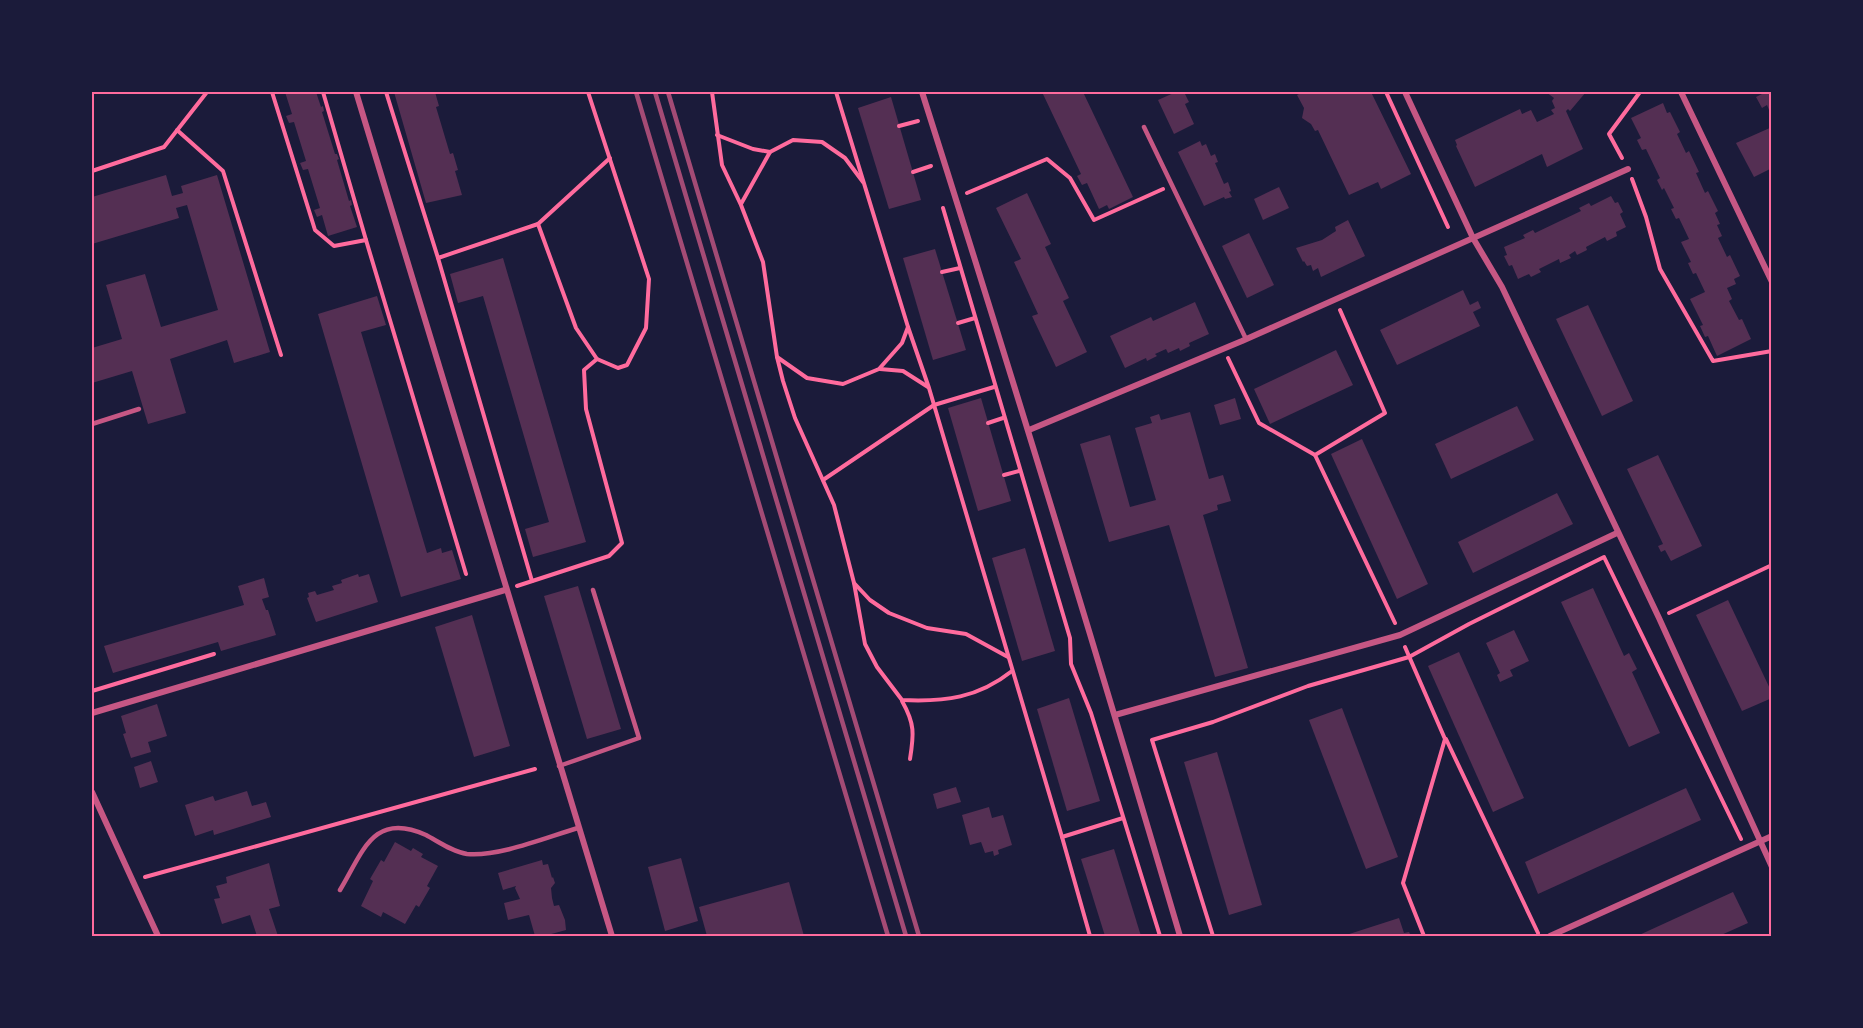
<svg xmlns="http://www.w3.org/2000/svg" width="1863" height="1028" font-family="'Source Sans 3',sans-serif">
<rect width="100%" height="100%" fill="#1b1b3a"/>
<g fill="#542f53">
<path d="M285 92H316L321 107 323 106 324 111 322 112 335 154H337L339 159 337 160 349 201 351 200 352 205 350 206 357 227 328 236 322 215 317 217 314 210 320 208 308 169 303 170 300 163 306 161 294 122 289 123 286 116 292 114Z"/>
<path d="M394 92H435L439 106 436 107 450 154 453 153 458 170 455 171 462 195 426 203Z"/>
<path d="M1042 92H1083L1133 197 1109 209 1107 205 1099 209 1087 183 1082 185 1077 176 1081 174Z"/>
<path d="M1176 92H1184L1189 102 1185 104 1194 124 1174 134 1158 100Z"/>
<path d="M1300 92H1371L1411 174 1381 189 1378 182 1349 195 1318 130 1315 131 1311 124 1302 118 1304 108 1297 95 1301 93Z"/>
<path d="M1546 92H1586L1570 111 1568 109 1566 111 1583 149 1547 167 1542 154 1475 187 1456 146 1457 145 1455 140 1520 109 1522 114 1531 110 1537 122 1554 114 1551 110 1555 108 1552 101 1554 98Z"/>
<path d="M1761 92H1772V109L1769 110 1767 105 1762 108 1756 97 1762 94Z"/>
<path d="M891 97 921 200 889 209 858 108Z"/>
<path d="M1663 103 1667 113 1670 112 1680 132 1677 134 1686 153 1689 151 1699 172 1696 173 1705 193 1708 191 1718 211 1715 213 1720 224 1717 225 1722 236 1718 238 1727 257 1730 255 1740 276 1734 279 1736 284 1727 288 1732 299 1729 301 1739 320 1742 319 1751 339 1717 356 1708 336 1705 337 1700 326 1703 325 1690 299 1705 292 1696 273 1693 274 1688 263 1691 262 1681 242 1689 239 1679 218 1676 219 1671 209 1674 208 1664 188 1662 190 1657 180 1660 178 1646 149 1642 150 1637 140 1641 138 1631 118Z"/>
<path d="M1772 127V168L1754 177 1736 143Z"/>
<path d="M1200 141 1202 146 1206 144 1211 156 1215 154 1218 162 1215 163 1224 184 1228 182 1231 191 1229 192 1232 197 1225 199 1224 197 1204 206 1178 152Z"/>
<path d="M166 175 172 196 183 193 181 186 217 175 270 352 234 363 227 340 170 359 186 413 148 424 132 371 92 383V348L122 339 106 285 145 274 161 327 218 310 187 205 176 208 179 218 92 244V197Z"/>
<path d="M1279 187 1289 208 1263 220 1254 199Z"/>
<path d="M1027 193 1051 244 1045 247 1069 298 1063 301 1087 352 1056 367 1032 316 1038 314 1014 262 1021 259 996 208Z"/>
<path d="M1611 196 1615 203 1618 202 1623 212 1620 214 1626 227 1616 232 1617 236 1607 241 1605 237 1586 247 1587 250 1577 255 1575 251 1569 255 1571 258 1560 263 1559 259 1539 269 1541 272 1531 277 1529 274 1518 279 1512 265 1509 266 1504 256 1507 255 1504 247 1525 238 1523 235 1533 230 1535 233 1581 211 1579 208 1589 203 1591 206Z"/>
<path d="M1348 220 1365 256 1321 277 1318 268 1313 271 1311 265 1307 266 1304 261 1303 262 1296 248 1322 240 1336 231 1335 227Z"/>
<path d="M1249 233 1274 285 1247 298 1222 246Z"/>
<path d="M935 249 966 350 933 360 903 258Z"/>
<path d="M503 258 586 542 533 557 525 529 549 522 483 296 458 303 450 274Z"/>
<path d="M1463 290 1470 305 1478 301 1481 308 1473 312 1480 326 1397 365 1380 330Z"/>
<path d="M377 296 386 325 361 332 427 553 441 548 442 553 452 550 461 579 401 597 318 314Z"/>
<path d="M1195 302 1209 334 1189 343 1190 346 1180 351 1179 348 1168 353 1166 349 1155 354 1157 356 1147 361 1146 358 1125 368 1110 336 1151 317 1153 321Z"/>
<path d="M1588 305 1633 401 1602 416 1556 319Z"/>
<path d="M1336 350 1353 385 1270 424 1254 389Z"/>
<path d="M981 398 1011 501 978 511 948 408Z"/>
<path d="M1235 398 1241 419 1220 425 1214 405Z"/>
<path d="M1517 406 1534 440 1451 479 1435 444Z"/>
<path d="M1190 412 1209 479 1223 475 1231 501 1217 505 1218 510 1203 515 1248 668 1215 677 1169 525 1109 542 1080 444 1110 435 1130 507 1156 500 1135 428 1152 423 1150 417 1159 414 1161 420Z"/>
<path d="M1362 439 1428 584 1397 599 1331 454Z"/>
<path d="M1658 455 1702 546 1671 561 1665 550 1661 552 1658 546 1663 544 1627 469Z"/>
<path d="M1557 493 1573 524 1473 573 1458 542Z"/>
<path d="M1025 548 1055 651 1022 661 992 558Z"/>
<path d="M358 574 359 577 369 574 378 602 316 622 307 598 309 597 308 593 315 591 317 595 334 590 332 586 342 583 341 580Z"/>
<path d="M264 578 269 597 262 599 266 610H268L276 635 221 651 218 642 113 673 104 646 244 605 238 586Z"/>
<path d="M578 586 621 729 587 739 544 596Z"/>
<path d="M1593 588 1624 656 1629 653 1637 669 1632 672 1660 733 1629 747 1561 602Z"/>
<path d="M1728 600 1772 693V698L1742 711 1696 615Z"/>
<path d="M472 615 510 746 474 757 435 627Z"/>
<path d="M1514 630 1529 661 1510 670 1513 676 1500 682 1497 675 1500 673 1486 643Z"/>
<path d="M1459 652 1524 798 1493 812 1428 666Z"/>
<path d="M1069 698 1100 801 1067 811 1037 709Z"/>
<path d="M157 704 167 736 148 742 151 752 131 758 123 734 126 733 121 716Z"/>
<path d="M1342 708 1398 857 1366 869 1309 720Z"/>
<path d="M1217 752 1262 905 1229 915 1184 762Z"/>
<path d="M151 761 158 782 140 788 134 767Z"/>
<path d="M956 787 961 802 937 809 933 794Z"/>
<path d="M1686 788 1701 820 1538 894 1525 862Z"/>
<path d="M247 791 252 806 266 802 271 817 214 835 213 830 195 836 185 805 213 796 215 801Z"/>
<path d="M989 807 992 818 1003 815 1012 845 998 850 999 854 994 856 993 851 985 853 981 842 970 845 962 815Z"/>
<path d="M395 842 411 851 413 848 423 854 421 857 438 866 427 886 430 888 419 907 416 905 405 924 383 912 381 917 361 906 373 881 370 879 381 860 384 862Z"/>
<path d="M1114 849 1141 936H1105L1081 859Z"/>
<path d="M681 858 698 921 665 931 648 867Z"/>
<path d="M542 860 543 865 548 864 552 878 553 877 555 883 551 888 552 898 554 906 559 905 565 920 566 930 544 936H535L529 915 508 920 504 903 520 899 515 888 516 886 503 890 498 873Z"/>
<path d="M269 863 280 906 269 909 278 936H257L250 915 222 924 214 899 220 898 216 886 227 883 226 877Z"/>
<path d="M789 882 804 936H707L699 907Z"/>
<path d="M1733 892 1748 923 1719 936H1637Z"/>
<path d="M1399 918 1404 933 1409 932 1411 936H1343Z"/>
</g>
<g fill="none" stroke-linecap="round" stroke-linejoin="round">
<g stroke="#ff6b9d" stroke-width="4">
<path d="M272 92 315 230 334 246 366 240 466 574"/>
<path d="M323 92 366 240"/>
<path d="M386 92 438 258 538 224 576 328 597 359 618 368 627 365 646 328 649 279 588 92"/>
<path d="M712 92 722 165 741 205 763 262 777 357 783 381 795 418 834 505 854 583 865 644 877 667 902 700C945 702 978 698 1012 671"/>
<path d="M836 92 908 327 929 388 1062 837 1123 818"/>
<path d="M1386 92 1448 227"/>
<path d="M899 126 918 121"/>
<path d="M177 130 223 171 281 355"/>
<path d="M717 135 753 149 770 152"/>
<path d="M1622 158 1609 134 1640 92"/>
<path d="M92 171 164 147 207 92"/>
<path d="M913 172 931 166"/>
<path d="M1632 179 1646 217 1660 269 1713 361 1772 351"/>
<path d="M967 193 1047 159 1070 178 1094 220 1163 189"/>
<path d="M741 204 770 152 793 140 822 142 845 158 863 182"/>
<path d="M943 208 1070 638 1071 664 1091 713 1160 936"/>
<path d="M538 224 610 158"/>
<path d="M438 258 532 581"/>
<path d="M942 272 960 268"/>
<path d="M1340 310 1385 413 1315 455 1395 623"/>
<path d="M958 323 975 318"/>
<path d="M777 357 807 378 843 384 879 369 902 343 908 327"/>
<path d="M1228 358 1259 423 1315 455"/>
<path d="M880 369 903 371 928 387"/>
<path d="M988 423 1003 418"/>
<path d="M1004 475 1019 471"/>
<path d="M823 480 934 405 994 387"/>
<path d="M854 583 870 600 889 613 927 628 966 634 1008 657"/>
<path d="M517 586 609 556 622 543 586 409 584 370 597 359"/>
<path d="M1669 613 1772 565"/>
<path d="M1405 647 1445 739 1403 883 1424 936"/>
<path d="M92 691 214 654"/>
<path d="M902 701C915 724 914 734 910 759"/>
<path d="M1446 739 1538 933"/>
<path d="M1062 837 1090 936"/>
<path d="M145 877 535 769"/>
<path d="M1213 936 1152 740 1213 722 1308 686 1409 657 1469 624 1604 557 1741 839"/>
</g>
<g stroke="#c65784" stroke-width="4.5">
<path d="M1144 127 1246 339"/>
<path d="M92 424 139 409"/>
<path d="M559 766 639 738 593 590"/>
<path d="M340 890C363 852 373 811 426 835 439 842 453 852 467 854 499 857 547 837 578 828"/>
</g>
<g stroke="#c65784" stroke-width="6">
<path d="M356 92 612 936"/>
<path d="M922 92C1011 372 1097 654 1180 936"/>
<path d="M1405 92 1473 238 1502 287 1659 618 1772 867"/>
<path d="M1681 92 1772 282"/>
<path d="M1029 430 1242 341 1628 169"/>
<path d="M92 713 505 590"/>
<path d="M1115 715 1400 635 1617 533"/>
<path d="M92 792 158 936"/>
<path d="M1550 936 1772 836"/>
</g>
<g stroke="#a44b75" stroke-width="4.5">
<path d="M636 92 888 936"/>
<path d="M655 92 906 936"/>
<path d="M668 92 919 936"/>
</g>
</g>
<rect width="1863" height="1028" fill="none" stroke="#1b1b3a" stroke-width="186"/>
<rect x="93" y="93" width="1677" height="842" fill="none" stroke="#ff6b9d" stroke-width="2"/>
</svg>
